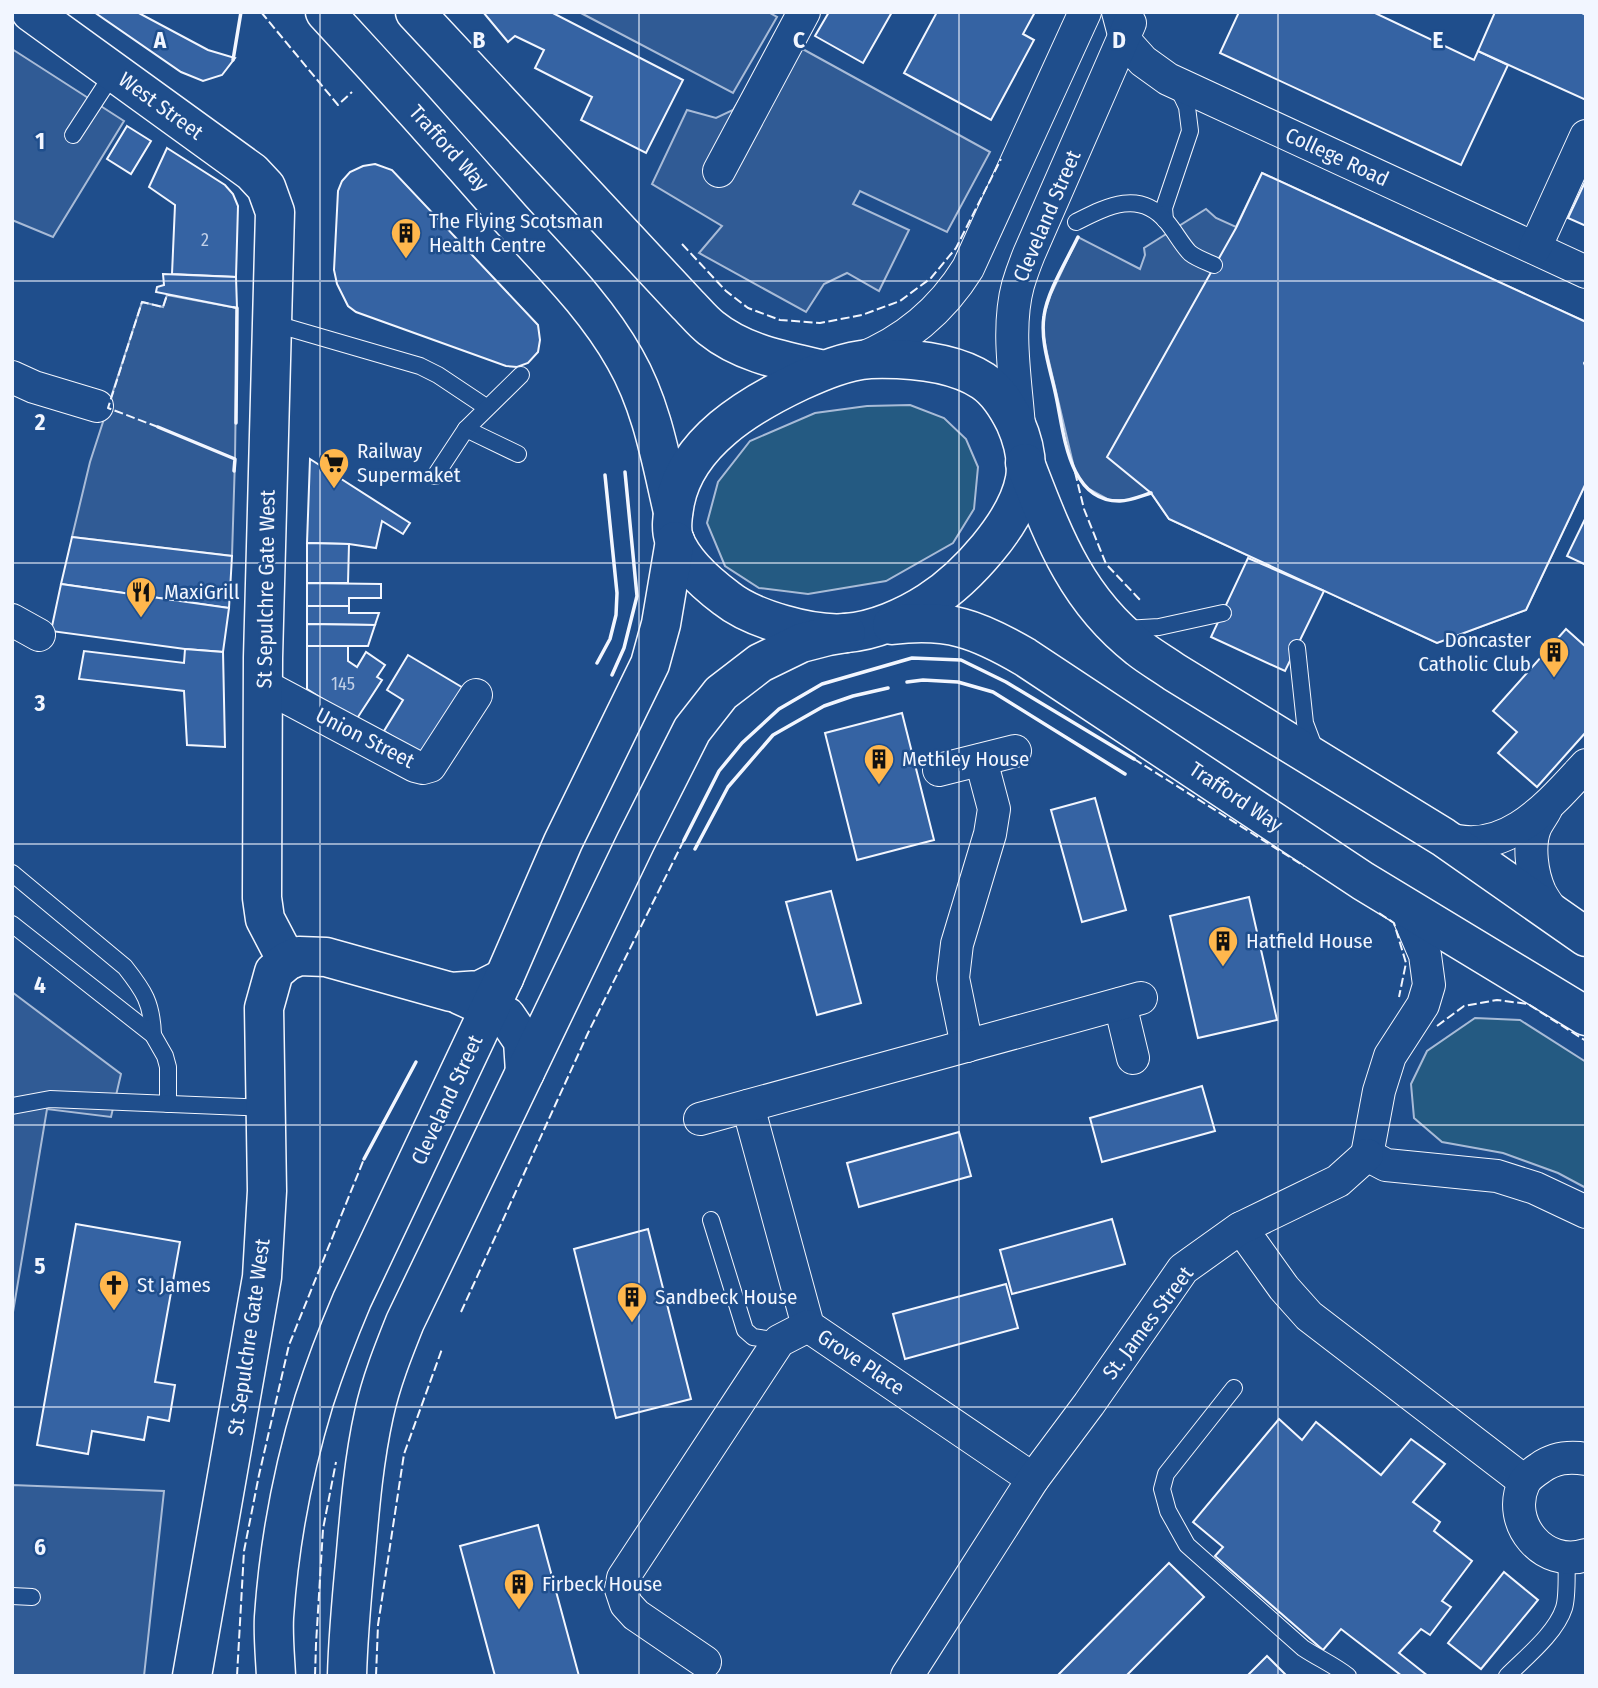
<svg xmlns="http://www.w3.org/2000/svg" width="1598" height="1688" font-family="'Fira Sans Condensed',sans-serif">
<rect width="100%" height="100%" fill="#1f4e8c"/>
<g fill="#245a82" stroke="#a8bbd7" stroke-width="2">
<path d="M910 405 944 418 966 439 978 467 974 509 953 543 886 581 808 594 759 588 725 566 707 523 718 482 750 441 815 413 867 406Z"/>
<path d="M1475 1018 1520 1020 1586 1062V1188L1558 1173 1503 1153 1442 1142 1414 1118 1411 1084 1427 1051Z"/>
</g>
<g fill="#305b95" stroke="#a8bbd7" stroke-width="2">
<path d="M579 12H768L777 17 733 93Z"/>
<path d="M779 36 990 152 947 232 860 191 853 204 909 230 879 291 847 273 824 284 806 312 699 253 722 226 652 184 687 110 716 118 733 110Z"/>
<path d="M12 49 124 121 53 237 12 220Z"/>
<path d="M1262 173 1586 322V360L1584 363 1586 367V483L1526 610 1437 643 1169 519 1151 493 1129 500H1109L1087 488 1075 472 1047 353 1043 333V318L1051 294 1078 237 1140 269 1145 255 1144 248 1206 209 1216 218 1236 227Z"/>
<path d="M167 295 237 308 235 459 232 556 72 537 90 462 142 302 163 307Z"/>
<path d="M12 992 121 1074 111 1117 47 1109 12 1318Z"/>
<path d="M12 1485 164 1491 144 1676H12Z"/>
</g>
<g fill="#3563a3" stroke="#f2f6ff" stroke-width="2">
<path d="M94 12H137L208 50 235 58 222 75 203 81 181 72Z"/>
<path d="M483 12H551L683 80 646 153 581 120 592 97 535 68 544 50 515 36 508 42Z"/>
<path d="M829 12H892L863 63 815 36Z"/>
<path d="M937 12H1035L1023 34 1034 40 991 120 904 73Z"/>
<path d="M1239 12H1373L1474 60 1478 51 1508 65 1461 165 1220 53Z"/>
<path d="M1495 12H1580L1586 15V100L1478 51Z"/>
<path d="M127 126 151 141 131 174 107 159Z"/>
<path d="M167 148 225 185 233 194 238 206 236 277 172 274 175 205 149 187Z"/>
<path d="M375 164 392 170 538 325 540 340 538 352 528 363 517 367 506 366 356 312 348 306 337 284 334 270 338 191 342 181 350 172 363 166Z"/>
<path d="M1262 173 1586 322V360L1584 363 1586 368V483L1526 610 1437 643 1169 519 1151 493 1107 457 1236 228Z"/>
<path d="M1586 180V226L1568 218Z"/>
<path d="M163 274 236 277 237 308 156 292 157 287 164 285Z"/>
<path d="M310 459 410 523 403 534 382 521 376 548 349 544 307 543Z"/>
<path d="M1586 517V565L1567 556Z"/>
<path d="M72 537 232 556 229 608 61 584Z"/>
<path d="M307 543 349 544 348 583H307Z"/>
<path d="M1248 558 1324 591 1285 671 1211 637Z"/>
<path d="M307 583 381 584V598H349V606H307Z"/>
<path d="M61 584 229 608 223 652 185 649 51 631Z"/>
<path d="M307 606H349V613H379L375 625 307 624Z"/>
<path d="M307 624 375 625 368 646H307Z"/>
<path d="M1566 629 1586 647V732L1537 787 1498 753 1517 732 1493 711Z"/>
<path d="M307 646H348V661L357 667 366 652 385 665 377 677 382 680 356 720 307 689Z"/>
<path d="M185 649 223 652 225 747 187 745 184 691 79 679 84 651 184 663Z"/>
<path d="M408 655 465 689 424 756 384 731 403 700 387 690Z"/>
<path d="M902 713 934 840 857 860 825 733Z"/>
<path d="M1095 798 1126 910 1082 922 1051 810Z"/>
<path d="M831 891 861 1003 817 1015 786 902Z"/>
<path d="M1249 897 1277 1020 1198 1038 1170 916Z"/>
<path d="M1202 1086 1215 1131 1102 1162 1090 1118Z"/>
<path d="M959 1132 971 1176 859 1207 847 1163Z"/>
<path d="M1112 1219 1125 1264 1012 1294 1000 1250Z"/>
<path d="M76 1224 180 1242 155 1382 175 1385 169 1421 148 1417 144 1440 92 1431 88 1454 37 1445Z"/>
<path d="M648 1229 691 1399 616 1418 574 1249Z"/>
<path d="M1006 1284 1018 1328 905 1359 893 1314Z"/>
<path d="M1279 1419 1302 1440 1316 1422 1381 1475 1411 1439 1445 1464 1413 1502 1440 1522 1434 1531 1472 1561 1442 1601 1451 1607 1430 1635 1421 1629 1399 1653 1428 1676H1402L1341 1629 1323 1650 1215 1556 1223 1547 1193 1522Z"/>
<path d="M538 1525 579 1676H495L460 1546Z"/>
<path d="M1169 1563 1204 1597 1126 1676H1057Z"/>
<path d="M1504 1572 1538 1600 1481 1669 1448 1643Z"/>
<path d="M1267 1656 1287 1676H1247Z"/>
</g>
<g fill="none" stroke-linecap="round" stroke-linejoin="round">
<g stroke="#f2f6ff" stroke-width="18">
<g id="lane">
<path d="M73 135 114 72"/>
<path d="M1165 220 1164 208 1190 131 1187 107 1177 86"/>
<path d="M1076 222C1106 207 1139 189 1166 221 1175 231 1181 244 1190 253 1196 258 1207 262 1214 265"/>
<path d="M272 323 420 366 438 375 486 407"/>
<path d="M466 429 518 454"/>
<path d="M435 476 466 429 521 375"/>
<path d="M1125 629 1159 627 1223 613"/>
<path d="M1297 648 1305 723 1316 752"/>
<path d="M12 873 125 967C144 991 152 1003 153 1035"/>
<path d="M12 924 153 1035 165 1056 168 1067V1104"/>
<path d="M12 1106 50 1099 267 1108"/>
<path d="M711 1220 745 1330 753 1337 779 1341"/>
<path d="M1234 1388 1166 1474 1162 1489 1168 1511 1187 1545 1303 1648C1318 1658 1334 1665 1348 1676"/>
<path d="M12 1596 32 1597"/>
<path d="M1507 1676C1526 1657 1556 1633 1564 1608 1568 1596 1566 1571 1567 1558"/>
</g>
</g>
<g stroke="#f2f6ff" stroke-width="34">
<g id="street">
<path d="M1118 12 1126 42 1143 61 1168 79 1586 272"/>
<path d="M719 171 804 12"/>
<path d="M1535 248 1586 136"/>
<path d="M858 360C904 342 942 310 968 268L1085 12"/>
<path d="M12 377 34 387 97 406"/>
<path d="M1019 427C1016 382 1006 329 1018 285 1021 275 1025 264 1029 254L1130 23"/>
<path d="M12 620 39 635"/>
<path d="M263 685 415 766 423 768 430 766 476 695"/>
<path d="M939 770 1015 751"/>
<path d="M1546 809C1543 815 1538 821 1535 828 1528 846 1532 874 1540 892 1544 900 1550 908 1555 915"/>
<path d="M1443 837C1504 860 1550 804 1586 765"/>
<path d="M1120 1004 1133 1058"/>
<path d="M967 1046 953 978 957 944 990 834 994 809 981 760"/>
<path d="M748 1106 808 1326 1033 1479"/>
<path d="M700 1119 1141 998"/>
<path d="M1367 1155 1379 1091 1390 1056 1423 1005 1429 985 1425 955 1404 906"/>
<path d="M1367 1155 1386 1165 1497 1176 1535 1188 1586 1212"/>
<path d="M1241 1228 1284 1288 1309 1316 1524 1481"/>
<path d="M1586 1459C1568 1456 1554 1458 1540 1468 1534 1472 1527 1477 1524 1483 1505 1523 1544 1569 1586 1555"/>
<path d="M705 1662 636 1615 626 1604 621 1589 623 1578 779 1341 808 1326"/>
<path d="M907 1676 1033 1479 1089 1404 1183 1269 1239 1229 1338 1181 1367 1155"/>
</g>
</g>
<g stroke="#f2f6ff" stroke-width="41">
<g id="secondary">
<path d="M31 12 252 172 266 187 275 212 263 658 262 898 265 919 287 961"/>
<path d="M460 995 506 1016 523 1041 525 1072"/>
<path d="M192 1676 262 1277 267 1191 264 1008 274 972 287 961 299 956 326 957 451 992 480 990 504 978"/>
</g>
</g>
<g stroke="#f2f6ff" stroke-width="41">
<g id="highway">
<path d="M325 12C388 80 450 149 511 219 551 263 596 307 625 359 652 406 661 460 673 512"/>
<path d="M415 12 687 304C695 312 702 321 711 328 743 354 785 361 824 370"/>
<path d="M870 359C906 358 952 361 983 381 998 391 1007 406 1015 422 1023 440 1028 460 1025 479 1017 523 966 578 929 602 906 617 874 631 846 633 812 636 752 619 726 598 706 583 683 563 674 539 670 527 673 514 675 502 687 442 749 405 800 381 822 371 845 361 870 359Z"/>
<path d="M1025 463C1053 535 1075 598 1139 648 1150 657 1163 664 1174 672L1443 837 1586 937"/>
<path d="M892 625C948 618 977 629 1025 657L1363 881 1586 1016"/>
<path d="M276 1676C275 1656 273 1636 274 1617 279 1544 293 1470 314 1401 325 1367 338 1333 352 1300L504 978 563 842 650 664 661 624 675 541"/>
<path d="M347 1676C348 1635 352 1594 356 1552 360 1506 364 1459 374 1414 381 1382 393 1352 405 1322L636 841 692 730 721 693 760 663 801 643 828 636 846 633"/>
</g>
</g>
<use href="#lane" stroke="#1f4e8c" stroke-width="16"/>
<use href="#street" stroke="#1f4e8c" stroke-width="32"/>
<use href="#secondary" stroke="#1f4e8c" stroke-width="38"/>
<use href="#highway" stroke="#1f4e8c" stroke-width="38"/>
<g stroke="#f2f6ff" stroke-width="2" stroke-dasharray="9 3.5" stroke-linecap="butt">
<path d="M261 12 338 105 352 92"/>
<path d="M682 244 726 291 748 308 780 320 820 323 862 315 900 301 931 278 956 248 1001 159"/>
<path d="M233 307 237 308 236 423"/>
<path d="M158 427 108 408 142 302 163 307 167 295H171"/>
<path d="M1075 472 1084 509 1106 564 1142 602"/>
<path d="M1134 759 1304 866"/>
<path d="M1379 913 1394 923 1406 963 1399 997"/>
<path d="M1437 1026 1464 1006 1497 1000 1528 1004 1586 1041"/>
<path d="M461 1312 588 1033 684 840"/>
<path d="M237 1676 244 1551 259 1475 289 1345 364 1159"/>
<path d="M315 1676 316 1644 323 1529 336 1462"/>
<path d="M376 1676 378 1625 404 1454 442 1349"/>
</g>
<g stroke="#f2f6ff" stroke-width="3.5">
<path d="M233 60 241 12"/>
<path d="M1078 237C1067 260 1047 292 1044 316 1040 342 1051 371 1056 396 1064 432 1068 502 1120 501 1130 501 1141 496 1151 493"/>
<path d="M236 423 237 308"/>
<path d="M158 427 235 459 234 471"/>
<path d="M597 663 610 639 616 615 617 593 605 475"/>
<path d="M612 675 624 648 637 596 625 472"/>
<path d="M907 682 923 680 958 682 993 692 1125 774"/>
<path d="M684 840 719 771 742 743 779 709 822 684 912 658 961 660 1006 682 1134 759"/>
<path d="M695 849 728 787 773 735 824 706 853 696 888 688"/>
<path d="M364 1159 416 1062"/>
</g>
</g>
<path fill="none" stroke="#f2f6ff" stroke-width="2" stroke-opacity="0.55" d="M320 12V1676M639 12V1676M959 12V1676M1278 12V1676M12 281H1586M12 563H1586M12 844H1586M12 1125H1586M12 1407H1586"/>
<defs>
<g id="building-pin" transform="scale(1.575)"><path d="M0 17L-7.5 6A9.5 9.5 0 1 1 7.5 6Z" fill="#ffb74d" stroke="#1f4e8c"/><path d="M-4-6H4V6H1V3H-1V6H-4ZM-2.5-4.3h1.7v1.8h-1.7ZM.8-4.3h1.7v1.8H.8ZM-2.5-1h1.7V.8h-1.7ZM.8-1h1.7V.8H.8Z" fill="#111"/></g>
<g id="supermarket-pin" transform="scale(1.575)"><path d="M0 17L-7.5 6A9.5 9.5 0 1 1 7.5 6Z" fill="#ffb74d" stroke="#1f4e8c"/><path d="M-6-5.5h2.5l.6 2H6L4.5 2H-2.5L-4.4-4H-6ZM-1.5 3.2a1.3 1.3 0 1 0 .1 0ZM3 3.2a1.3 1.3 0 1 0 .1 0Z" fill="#111"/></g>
<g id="restaurant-pin" transform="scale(1.575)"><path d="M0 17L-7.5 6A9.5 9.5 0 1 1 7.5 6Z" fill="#ffb74d" stroke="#1f4e8c"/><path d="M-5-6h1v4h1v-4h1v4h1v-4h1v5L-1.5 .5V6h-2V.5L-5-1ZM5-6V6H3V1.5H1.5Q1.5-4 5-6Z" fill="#111"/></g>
<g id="church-pin" transform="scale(1.575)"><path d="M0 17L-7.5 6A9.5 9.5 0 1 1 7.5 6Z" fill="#ffb74d" stroke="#1f4e8c"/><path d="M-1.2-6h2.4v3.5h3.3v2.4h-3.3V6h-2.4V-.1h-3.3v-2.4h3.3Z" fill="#111"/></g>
</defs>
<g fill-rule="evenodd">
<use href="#building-pin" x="406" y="233"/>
<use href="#supermarket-pin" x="334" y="463"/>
<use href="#restaurant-pin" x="141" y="592"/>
<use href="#building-pin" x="1554" y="652"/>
<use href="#building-pin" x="879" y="759"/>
<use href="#building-pin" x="1223" y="941"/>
<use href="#church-pin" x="114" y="1285"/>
<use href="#building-pin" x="632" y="1297"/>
<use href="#building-pin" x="519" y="1584"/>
</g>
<g text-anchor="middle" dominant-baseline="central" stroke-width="5" stroke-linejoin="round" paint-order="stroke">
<g font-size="18" fill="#c3d1e8">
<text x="205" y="240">2</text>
<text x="343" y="684">145</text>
</g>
<g font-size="21" fill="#f2f6ff" stroke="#1f4e8c">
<text transform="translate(161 106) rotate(36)">West Street</text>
<text transform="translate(449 148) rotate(48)">Trafford Way</text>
<text transform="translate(1337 157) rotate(25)">College Road</text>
<text transform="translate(1047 216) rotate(-67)">Cleveland Street</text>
<text transform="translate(266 589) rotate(-89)">St Sepulchre Gate West</text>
<text transform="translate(365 738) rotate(27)">Union Street</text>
<text transform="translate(1236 797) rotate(34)">Trafford Way</text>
<text transform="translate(447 1100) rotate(-65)">Cleveland Street</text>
<text transform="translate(1148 1323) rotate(-53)">St. James Street</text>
<text transform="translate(249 1337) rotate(-82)">St Sepulchre Gate West</text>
<text transform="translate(861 1362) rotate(34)">Grove Place</text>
</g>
<g font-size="21" fill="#f2f6ff" stroke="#1f4e8c" text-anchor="start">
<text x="429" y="221">The Flying Scotsman<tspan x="429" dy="24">Health Centre</tspan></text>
<text x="357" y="451">Railway<tspan x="357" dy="24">Supermaket</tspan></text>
<text x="164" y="592">MaxiGrill</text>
<text x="1531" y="640" text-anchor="end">Doncaster<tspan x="1531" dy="24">Catholic Club</tspan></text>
<text x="902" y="759">Methley House</text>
<text x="1246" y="941">Hatfield House</text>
<text x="137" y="1285">St James</text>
<text x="655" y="1297">Sandbeck House</text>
<text x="542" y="1584">Firbeck House</text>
</g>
</g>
<g font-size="23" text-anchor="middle" font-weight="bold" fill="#f2f6ff" stroke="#1f4e8c" stroke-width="5" stroke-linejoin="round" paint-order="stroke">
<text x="160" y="48">A</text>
<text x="479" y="48">B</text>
<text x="799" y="48">C</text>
<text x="1119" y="48">D</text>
<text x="1438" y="48">E</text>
<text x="40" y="149">1</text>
<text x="40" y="430">2</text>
<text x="40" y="711">3</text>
<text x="40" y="993">4</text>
<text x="40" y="1274">5</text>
<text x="40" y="1555">6</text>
</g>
<rect width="1598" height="1688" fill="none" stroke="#f2f6ff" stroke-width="28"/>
</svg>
